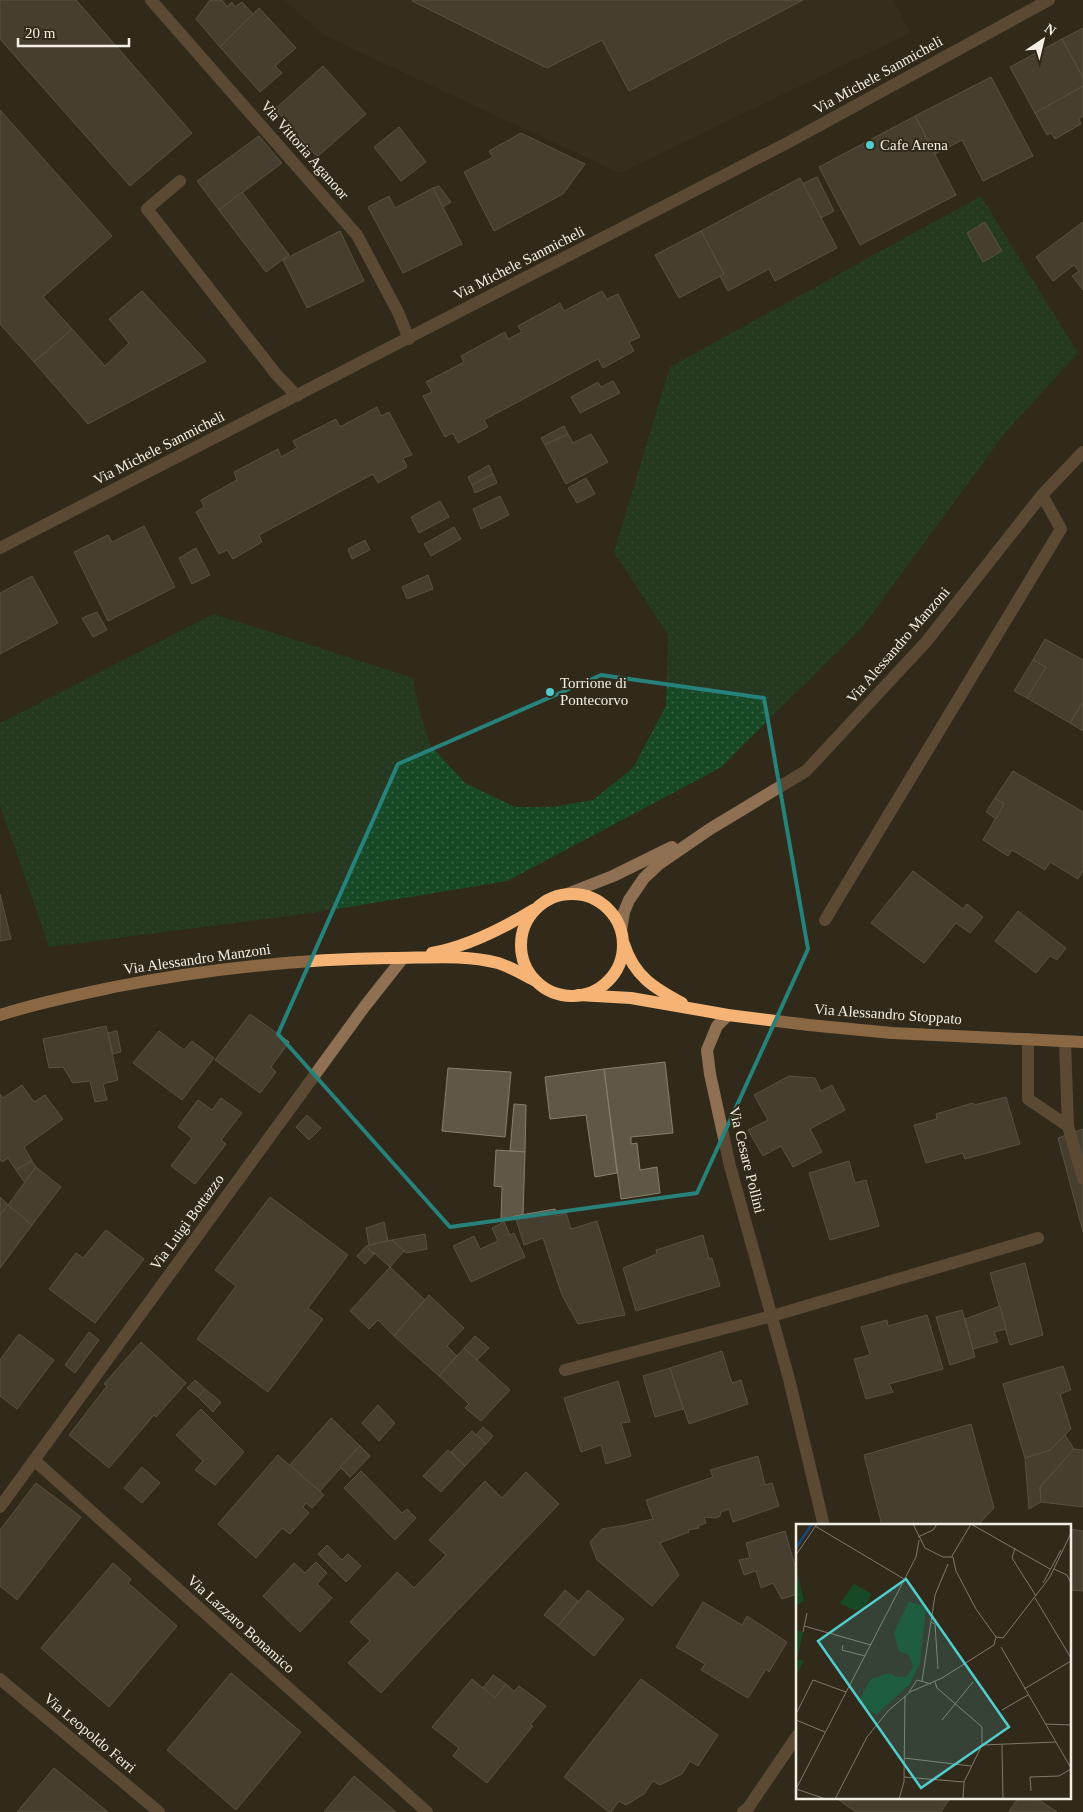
<svg xmlns="http://www.w3.org/2000/svg" width="1083" height="1812" font-family="'Times New Roman',serif">
<defs>
<pattern id="grass-dots" width="8" height="8" patternUnits="userSpaceOnUse" patternTransform="scale(1.25)"><rect width="8" height="8" fill="#174927"/><path d="M2 2h.1M6 6h.1" fill="none" stroke="#396446" stroke-width="1.8" stroke-linecap="round"/></pattern>
</defs>
<rect width="100%" height="100%" fill="#312a1b"/>
<path fill="#3c331e" d="M284 0H894L910 33 620 173 325 36Z"/>
<path fill="url(#grass-dots)" d="M981 196 1078 353 1005 433 861 629 720 768 507 881 312 913 49 947 0 805V723L214 614 413 678 418 706 431 746 465 783 515 807H553L593 800 633 768 666 706 668 635 614 552 670 367Z"/>
<g fill="#5f5847" stroke="#88806f">
<path d="M0 0H76L192 133 130 186 0 39Z"/>
<path d="M210 0H222L227 7 232 2 235 7 242 2 253 14 220 47 196 19Z"/>
<path d="M414 0H803L629 91 602 40 547 68 412 1Z"/>
<path d="M259 8 296 48 275 66 282 73 260 92 220 47Z"/>
<path d="M1083 28V78L1062 39Z"/>
<path d="M1062 39 1083 78V86L1035 113 1010 67Z"/>
<path d="M323 66 366 114 317 157 275 109Z"/>
<path d="M991 77 1033 156 983 181 962 140 935 154 915 116Z"/>
<path d="M1083 86V116L1079 119 1081 124 1055 139 1051 133 1047 135 1035 113Z"/>
<path d="M0 110 112 236 43 297 72 329 34 362 0 324Z"/>
<path d="M915 116 956 195 860 245 819 167Z"/>
<path d="M399 127 426 162 401 181 374 147Z"/>
<path d="M521 133 585 164 563 194 494 231 464 172 493 157 489 151Z"/>
<path d="M259 136 282 163 219 210 197 181Z"/>
<path d="M817 177 834 211 821 218 802 184Z"/>
<path d="M800 178 837 248 775 281 769 269 728 291 720 276 724 274 701 231Z"/>
<path d="M439 186 451 202 443 207 433 188Z"/>
<path d="M433 188 462 244 403 273 368 207 389 196 395 208Z"/>
<path d="M242 192 289 255 266 272 219 210Z"/>
<path d="M985 222 1002 251 983 262 967 233Z"/>
<path d="M1083 222V290L1072 276 1079 271 1074 265 1053 281 1036 257Z"/>
<path d="M340 231 364 281 307 308 283 260Z"/>
<path d="M701 231 724 274 679 298 655 255Z"/>
<path d="M142 291 206 361 88 424 34 362 72 329 105 366 129 343 109 319Z"/>
<path d="M602 291 607 299 618 294 640 337 629 342 634 351 603 368 598 359 484 420 488 427 458 443 453 433 445 437 423 396 432 392 426 382 464 362 461 356 505 332 508 339 522 332 518 326 560 303 564 311Z"/>
<path d="M613 381 620 393 580 413 571 397 598 382 601 387Z"/>
<path d="M377 407 381 416 389 412 412 455 403 458 407 467 378 483 373 474 259 535 262 542 233 559 227 550 219 554 196 512 204 507 201 500 237 480 234 472 278 449 281 457 297 448 293 441 336 419 340 427Z"/>
<path d="M564 426 568 434 545 445 541 438Z"/>
<path d="M568 434 573 443 591 434 608 462 566 484 545 445Z"/>
<path d="M489 465 493 474 472 485 468 477Z"/>
<path d="M493 474 497 483 475 493 472 485Z"/>
<path d="M586 478 595 494 577 503 568 488Z"/>
<path d="M500 496 509 515 481 529 473 509Z"/>
<path d="M440 501 449 517 419 533 411 517Z"/>
<path d="M144 526 175 587 108 621 74 552 108 535 112 542Z"/>
<path d="M454 527 461 539 431 556 424 544Z"/>
<path d="M365 540 370 550 352 559 348 549Z"/>
<path d="M196 548 210 575 192 584 179 558Z"/>
<path d="M428 575 433 589 407 599 402 587Z"/>
<path d="M32 576 58 623 0 654V593Z"/>
<path d="M97 612 107 630 93 637 82 618Z"/>
<path d="M1045 639 1083 660V702L1070 723 1027 698 1046 667 1033 660Z"/>
<path d="M1033 660 1046 667 1027 698 1014 691Z"/>
<path d="M1083 702V731L1070 723Z"/>
<path d="M1013 771 1083 812V871L1078 879 1050 862 1045 870 1012 850 1008 856 983 840 1004 804 995 798Z"/>
<path d="M995 798 1004 804 996 819 986 812Z"/>
<path d="M913 871 963 909 967 904 983 917 970 933 956 923 924 963 871 923Z"/>
<path d="M0 894 11 939 0 941Z"/>
<path d="M1018 911 1066 948 1057 960 1050 956 1036 973 995 941Z"/>
<path d="M250 1014 289 1042 271 1067 276 1072 260 1093 215 1060Z"/>
<path d="M106 1026 118 1080 103 1084 107 1100 95 1102 90 1081 73 1083 63 1067 49 1068 43 1039Z"/>
<path d="M117 1031 121 1052 113 1054 108 1033Z"/>
<path d="M159 1031 184 1050 192 1041 214 1058 182 1100 133 1063Z"/>
<path d="M665 1062 673 1133 631 1137V1144L637 1143 640 1170 657 1167 660 1193 621 1199 604 1069Z"/>
<path d="M448 1068 511 1072 505 1137 442 1131Z"/>
<path d="M604 1069 617 1173 595 1177 586 1115 550 1119 545 1077Z"/>
<path d="M789 1076 815 1078 821 1091 832 1085 845 1110 810 1129 822 1152 793 1167 781 1146 763 1156 748 1130 768 1120 754 1095Z"/>
<path d="M22 1085 34 1102 45 1095 63 1119 24 1147 32 1161 16 1170 8 1158 2 1162 0 1159V1094L3 1098Z"/>
<path d="M1006 1097 1020 1144 965 1159 963 1153 926 1163 914 1125 937 1119 936 1114 973 1103 974 1105Z"/>
<path d="M221 1098 242 1113 221 1140 226 1144 195 1184 171 1166 192 1138 178 1127 198 1100 212 1110Z"/>
<path d="M514 1104 526 1105 525 1152 510 1151Z"/>
<path d="M307 1115 321 1128 309 1140 296 1127Z"/>
<path d="M1083 1129V1232L1058 1138Z"/>
<path d="M496 1150 525 1152 523 1215 501 1219 502 1187 494 1186Z"/>
<path d="M32 1161 36 1167 25 1183 16 1170Z"/>
<path d="M849 1161 855 1183 866 1180 879 1226 830 1240 809 1173Z"/>
<path d="M36 1167 61 1187 32 1225 8 1205Z"/>
<path d="M0 1197 8 1205 0 1215Z"/>
<path d="M270 1197 348 1255 308 1308 323 1319 268 1392 197 1339 236 1286 215 1270Z"/>
<path d="M8 1205 32 1225 0 1268V1215Z"/>
<path d="M555 1209 557 1216 566 1213 571 1229 597 1221 625 1315 578 1324 562 1295 543 1238 524 1245 515 1216Z"/>
<path d="M384 1222 388 1241 369 1245 366 1228Z"/>
<path d="M504 1222 510 1235 514 1233 525 1257 471 1282 453 1246 474 1236 480 1249 498 1241 492 1228Z"/>
<path d="M106 1230 144 1259 95 1323 49 1289 76 1253 83 1258Z"/>
<path d="M425 1234 427 1249 406 1253 392 1240Z"/>
<path d="M703 1235 709 1259 712 1258 720 1286 636 1311 623 1268 657 1254 656 1250Z"/>
<path d="M392 1240 404 1251 390 1267 366 1246Z"/>
<path d="M366 1246 374 1254 365 1264 357 1256Z"/>
<path d="M1025 1263 1043 1335 1010 1345 990 1273Z"/>
<path d="M390 1267 425 1300 394 1336 378 1320 369 1329 350 1311Z"/>
<path d="M429 1295 464 1328 447 1346 457 1356 439 1376 394 1336Z"/>
<path d="M1000 1306 1006 1329 994 1332 998 1342 973 1349 965 1319Z"/>
<path d="M962 1310 975 1357 950 1365 936 1317Z"/>
<path d="M927 1315 943 1369 889 1384 893 1392 866 1399 854 1359 870 1355 861 1327 887 1320 888 1326Z"/>
<path d="M89 1332 99 1340 75 1373 65 1365Z"/>
<path d="M19 1334 54 1360 17 1409 0 1396V1360Z"/>
<path d="M475 1336 489 1348 477 1360 464 1348Z"/>
<path d="M141 1342 186 1383 156 1417 154 1415 109 1468 69 1435 107 1386 104 1384Z"/>
<path d="M464 1348 510 1390 481 1421 465 1408 469 1404 439 1376Z"/>
<path d="M722 1351 732 1383 741 1380 748 1404 689 1424 670 1368Z"/>
<path d="M1063 1366 1071 1390 1060 1394 1071 1429 1050 1450 1025 1458 1003 1384Z"/>
<path d="M670 1368 683 1409 655 1417 643 1376Z"/>
<path d="M195 1380 205 1389 198 1397 187 1388Z"/>
<path d="M618 1381 630 1422 621 1423 631 1456 606 1464 601 1445 581 1452 564 1398Z"/>
<path d="M205 1389 221 1402 213 1412 198 1397Z"/>
<path d="M378 1405 395 1423 379 1441 362 1423Z"/>
<path d="M201 1409 244 1452 215 1485 195 1470 203 1461 176 1435Z"/>
<path d="M331 1418 360 1446 320 1491 289 1466Z"/>
<path d="M971 1424 994 1508 977 1526H882L864 1455Z"/>
<path d="M483 1427 493 1436 486 1444 476 1435Z"/>
<path d="M472 1431 486 1444 465 1466 451 1452Z"/>
<path d="M1065 1435 1074 1449 1040 1487 1041 1502 1029 1509 1025 1458 1050 1450Z"/>
<path d="M360 1446 370 1456 350 1477 340 1467Z"/>
<path d="M1074 1449 1083 1450V1507L1041 1502 1040 1487Z"/>
<path d="M448 1450 465 1466 441 1492 423 1476Z"/>
<path d="M278 1455 324 1495 312 1508 306 1503 303 1507 309 1513 290 1534 282 1528 256 1558 218 1524Z"/>
<path d="M758 1456 765 1485 772 1483 779 1506 733 1522 729 1509 721 1512 720 1516 716 1518 704 1517 706 1523 698 1526 699 1528 688 1530 689 1532 660 1543 679 1575 652 1606 597 1560 590 1542 602 1529 626 1525 653 1519 646 1500 713 1477 710 1470Z"/>
<path d="M142 1467 160 1483 142 1503 124 1488Z"/>
<path d="M361 1471 402 1513 407 1509 416 1518 395 1540 344 1488Z"/>
<path d="M526 1472 559 1504 437 1632 381 1693 348 1663 370 1641 350 1622 397 1572 414 1588 446 1555 429 1540 485 1481 502 1498Z"/>
<path d="M36 1483 81 1517 17 1600 0 1586V1530Z"/>
<path d="M1069 1529 1083 1531V1591L1069 1590Z"/>
<path d="M785 1531 797 1573V1594L782 1599 773 1583 761 1588 756 1571 744 1575 739 1560 750 1558 746 1543Z"/>
<path d="M327 1545 342 1560 348 1554 361 1566 346 1582 318 1554Z"/>
<path d="M316 1562 327 1573 317 1584 332 1598 300 1632 263 1596 294 1563 305 1573Z"/>
<path d="M113 1563 131 1579 128 1583 177 1626 109 1707 41 1648Z"/>
<path d="M565 1590 578 1601 558 1626 544 1615Z"/>
<path d="M588 1590 624 1619 594 1656 558 1626Z"/>
<path d="M703 1602 742 1625 747 1616 787 1642 769 1672 766 1669 748 1698 701 1670 705 1664 676 1647Z"/>
<path d="M231 1673 301 1732 236 1810 167 1750Z"/>
<path d="M493 1675 506 1684 495 1698 483 1688Z"/>
<path d="M472 1679 495 1698 506 1684 514 1691 519 1686 546 1706 530 1725 533 1726 487 1783 453 1756 459 1748 432 1727Z"/>
<path d="M641 1679 718 1735 698 1766 690 1761 682 1774 660 1785 653 1781 644 1794 626 1805 619 1801 611 1812H609L564 1777Z"/>
<path d="M54 1768 108 1812H17Z"/>
<path d="M354 1776 396 1812H324Z"/>
<path d="M836 1798H950L941 1812H856Z"/>
<path d="M1018 1798H1036L1057 1812H1009Z"/>
</g>
<g fill="none" stroke-linecap="round" stroke-linejoin="round">
<g stroke="#8f7053" stroke-width="12">
<path d="M151 0 357 235 398 312 409 339"/>
<path d="M180 181 147 209 276 374 297 396"/>
<path d="M0 548 789 142 1049 0"/>
<path d="M567 894 613 876 672 847"/>
<path d="M825 920 1061 529 1042 495"/>
<path d="M621 930 624 912 629 900 644 878 659 864 710 829 806 771 926 642 1042 495 1083 452"/>
<path d="M728 1015 717 1026 707 1050 710 1074 730 1166 789 1379 824 1526"/>
<path d="M1028 1039V1099L1068 1126"/>
<path d="M1065 1041 1068 1126 1083 1178"/>
<path d="M565 1370 772 1316 1038 1238"/>
<path d="M34 1460 427 1812"/>
<path d="M0 1507 365 1006 403 958"/>
<path d="M0 1679 159 1812"/>
<path d="M743 1812 748 1808 797 1736"/>
</g>
<g stroke="#f5b476" stroke-width="12">
<circle cx="572" cy="945" r="51"/>
<path d="M624 944C634 976 654 988 682 1003"/>
<path d="M432 953C469 946 502 929 533 910"/>
<path d="M578 995 631 998 728 1015 809 1025 892 1033 1083 1042"/>
<path d="M0 1015C37 1003 76 995 114 987 206 969 299 959 392 958 427 958 464 954 498 963 511 967 524 975 536 981"/>
</g>
</g>
<path d="M0 0H1083V1812H0ZM601 675 764 698 808 949 697 1193 450 1227 278 1034 398 764Z" fill="#312a1b" fill-opacity=".55" fill-rule="evenodd"/>
<path fill="none" stroke="#26827a" stroke-width="4" stroke-linejoin="round" d="M601 675 764 698 808 949 697 1193 450 1227 278 1034 398 764Z"/>
<g fill="#52cdce" stroke="#312a1b" stroke-width="2">
<circle cx="870" cy="145" r="5"/>
<circle cx="550" cy="692" r="5"/>
</g>
<g text-anchor="middle" dominant-baseline="central" stroke-width="4" stroke-linejoin="round" paint-order="stroke">
<g font-size="15" fill="#f3efe5" stroke="#312a1b">
<text transform="translate(878 75) rotate(-29)">Via Michele Sanmicheli</text>
<text transform="translate(305 150) rotate(49)">Via Vittoria Aganoor</text>
<text transform="translate(519 263) rotate(-27)">Via Michele Sanmicheli</text>
<text transform="translate(159 448) rotate(-27)">Via Michele Sanmicheli</text>
<text transform="translate(898 645) rotate(-49)">Via Alessandro Manzoni</text>
<text transform="translate(197 959) rotate(-8)">Via Alessandro Manzoni</text>
<text transform="translate(888 1014) rotate(4)">Via Alessandro Stoppato</text>
<text transform="translate(747 1160) rotate(76)">Via Cesare Pollini</text>
<text transform="translate(187 1222) rotate(-54)">Via Luigi Bottazzo</text>
<text transform="translate(241 1624) rotate(42)">Via Lazzaro Bonamico</text>
<text transform="translate(90 1733) rotate(40)">Via Leopoldo Ferri</text>
</g>
<g font-size="15" fill="#f3efe5" stroke="#312a1b" text-anchor="start">
<text x="880" y="145">Cafe Arena</text>
<text x="560" y="683">Torrione di<tspan x="560" dy="17">Pontecorvo</tspan></text>
</g>
</g>
<g transform="translate(796 1524)">
<rect width="275" height="275" fill="#312a1b"/>
<path d="M0 43 8 77 0 81ZM58 60 76 70 68 85 57 86 44 79ZM113 77 130 84 124 138 114 160 80 191 62 178 75 155 94 149 100 153H110L117 143 113 131 103 127 98 109ZM0 106 7 108 1 135 8 137 0 152Z" fill="#174927"/>
<path fill="none" stroke="#15487c" stroke-width="2.5" d="M0 24 16 0"/>
<path fill="none" stroke="#7f796c" stroke-width="1" d="M117 0 129 24 147 33H157L160 47 180 85 200 113M175 0 254 45M19 2 108 55M122 13 137 6 141 0M219 24 216 34 240 72M0 31 21 0M156 32 175 0M258 45 271 51 275 59M247 59 265 26M239 74 275 134M135 98 139 100 142 145M8 102 75 121M7 108 11 89M207 114 254 53 275 9M47 121 46 126 69 132M198 121 200 113 207 114M205 123 275 244M126 157 139 71 152 40M139 158 141 164 186 203V221L168 258 167 275M228 165 275 137M113 168 121 156 135 160M206 186 232 171M0 190 17 156 50 168M0 196 29 208M146 196 177 158M250 200 275 201M186 221 260 218M206 221 207 275M108 234 175 242M108 253 168 258M0 265 120 33 123 16M0 265 30 275M235 267 234 253 263 252 275 245M39 275 71 213 92 187 114 168 146 154 198 121M103 275 108 258 109 172"/>
<path fill="#52cdce" fill-opacity="0.15" stroke="#52cdce" stroke-width="2.5" d="M110 55 213 203 125 264 22 117Z"/>
<rect width="275" height="275" fill="none" stroke="#f3efe5" stroke-width="2.5"/>
</g>
<g transform="translate(1043 40) rotate(35)" stroke="#312a1b" stroke-width="4" paint-order="stroke">
<path d="M0-4L9 19L0 12L-9 19Z" fill="#f3efe5"/>
<text y="-8" font-size="14" font-weight="bold" text-anchor="middle" fill="#f3efe5">N</text>
</g>
<path d="M18 38v8h111v-8" fill="none" stroke="#f3efe5" stroke-width="2.5"/>
<text x="25" y="38" font-size="15" fill="#f3efe5" stroke="#312a1b" stroke-width="4" paint-order="stroke">20 m</text>
</svg>
